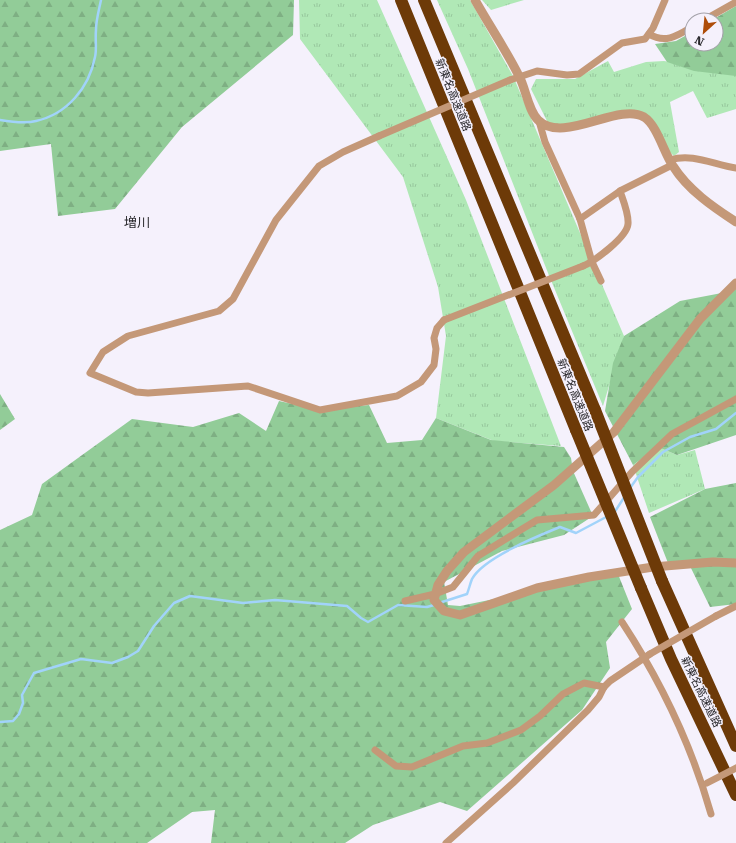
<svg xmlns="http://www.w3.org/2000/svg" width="736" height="843" font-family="'Roboto Serif','Noto Sans JP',serif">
<defs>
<pattern id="grass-tufts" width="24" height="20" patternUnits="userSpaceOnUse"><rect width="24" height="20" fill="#b0e8b6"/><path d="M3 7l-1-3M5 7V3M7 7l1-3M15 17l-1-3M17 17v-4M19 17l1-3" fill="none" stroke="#97c79d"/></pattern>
<pattern id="forest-firs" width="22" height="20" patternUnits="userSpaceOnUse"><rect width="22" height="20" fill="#92cc98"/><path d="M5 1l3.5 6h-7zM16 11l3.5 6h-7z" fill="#7eaf83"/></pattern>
</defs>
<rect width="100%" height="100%" fill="#f5f1fc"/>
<g fill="url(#grass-tufts)">
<path d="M299 0H377L466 200 561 446 494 441 436 418 446 336 438 287 403 177 300 39Z"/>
<path d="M437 0H470L513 76 624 336 603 406 548 273 468 69Z"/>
<path d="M482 0H524L491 10Z"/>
<path d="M608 61 614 72 646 62 664 61 736 74V109L707 118 693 91 670 102 679 152 674 156 661 144 643 114 550 127 531 89 536 79H575Z"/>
<path d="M658 447 677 455 695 450 705 489 649 513 633 465Z"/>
</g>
<g fill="url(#forest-firs)">
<path d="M0 0H294L293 35 182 127 115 209 58 216 51 144 0 151Z"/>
<path d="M736 6V76L694 71 667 62 655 44 676 41 692 32V44H716V20H712Z"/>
<path d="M736 285V435L677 455 658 447 633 465 605 411 613 363 624 336 680 301 727 292Z"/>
<path d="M0 394 15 419 0 430Z"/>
<path d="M279 401 320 410 369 405 387 443 422 440 436 418 491 440 564 447 571 458 573 471 593 516 564 535 502 551 444 582 448 605 460 606 618 574 632 609 606 642 610 668 582 710 467 811 440 802 373 825 345 843H211L215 810 192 812 147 843H0V530L32 515 42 484 132 419 193 427 239 413 266 431Z"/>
<path d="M736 483V604L710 607 689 564 668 563 650 517 705 489Z"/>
</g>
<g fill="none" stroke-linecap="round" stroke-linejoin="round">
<g stroke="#a1d3fa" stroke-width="2.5">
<path d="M0 120C12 122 25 124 36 121 67 114 89 88 95 57 97 49 95 39 96 30 96 20 99 10 101 0"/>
<path d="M630 488 638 477 663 452 690 437 716 429 736 413"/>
<path d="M614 513 625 496"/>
<path d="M439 603 467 594C469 589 470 584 472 579 483 558 538 536 560 527L576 533 608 516"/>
<path d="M0 722 13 721 19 714 23 703 22 695 34 673 81 659 112 663 128 657 138 651 154 626 174 603 190 596 243 603 275 600 347 606 361 618 368 622 398 605 427 607 434 605"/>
</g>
<g stroke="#c49878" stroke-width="7">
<path d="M704 20 736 2"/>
<path d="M649 34C665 44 677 36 692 27"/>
<path d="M510 80 537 71 567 75 579 74 622 43 645 39 653 28 665 0"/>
<path d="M539 121 545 142 580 219 592 262 601 281"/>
<path d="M379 136 343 152 319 166 276 220 233 299 219 311 128 336 103 352 90 373 136 392 148 393 248 386 320 410 397 396 421 382 434 365 436 349 434 338 437 328 444 320"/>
<path d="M670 160C693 153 714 165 736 168"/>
<path d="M580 219 620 191"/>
<path d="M583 266C595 261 627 237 628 224 629 214 623 200 620 191L672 165"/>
<path d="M405 601 435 594 453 587 478 556 537 520 594 515 632 472 672 434 736 399"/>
<path d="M716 616 736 606"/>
<path d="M622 622C660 680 692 747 711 814"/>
<path d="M375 750 396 766 412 767 463 746 487 743 521 730 540 716 563 694 584 683 604 687"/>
<path d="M446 843 513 783 588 710 599 697 604 687 610 681 650 654"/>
</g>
<g stroke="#c49878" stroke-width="9">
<path d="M475 0C489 25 506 50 519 76 526 89 528 110 538 120 563 145 618 102 644 117 657 125 664 153 673 166 688 190 713 207 736 222"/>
<path d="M736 283 700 319 614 432 554 485 464 552 447 571 438 585 434 600 444 611 460 615 537 588 589 577 653 567 713 562 736 563"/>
</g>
<g stroke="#6d3a08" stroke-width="12">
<path d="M401 0 576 430"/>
<path d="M424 0 595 410"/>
<path d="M662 581 736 746"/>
<path d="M641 588 671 659 736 795"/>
</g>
<g stroke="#c49878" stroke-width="7">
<path d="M379 136 510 80"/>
<path d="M444 320 583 266"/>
<path d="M650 654 716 616"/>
<path d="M707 783 736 768"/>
</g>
<g stroke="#6d3a08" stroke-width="12">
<path d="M595 410 662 581"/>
<path d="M576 430 641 588"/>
</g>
</g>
<g text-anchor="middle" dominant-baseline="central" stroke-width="3" stroke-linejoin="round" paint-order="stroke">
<g font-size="11" fill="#29282c" stroke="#f5f1fc">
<text transform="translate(453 95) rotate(68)">新東名高速道路</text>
<text transform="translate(575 395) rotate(68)">新東名高速道路</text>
<text transform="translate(701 692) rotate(64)">新東名高速道路</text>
</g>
<g font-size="13" fill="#29282c" stroke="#f5f1fc">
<text x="137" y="222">増川</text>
</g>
</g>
<g transform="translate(704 32) rotate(207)"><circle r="19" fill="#f5f1fc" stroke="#a3a1a9"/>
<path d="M0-3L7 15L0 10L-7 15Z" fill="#ae4d09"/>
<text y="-6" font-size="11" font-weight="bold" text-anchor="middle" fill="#29282c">N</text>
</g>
</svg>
